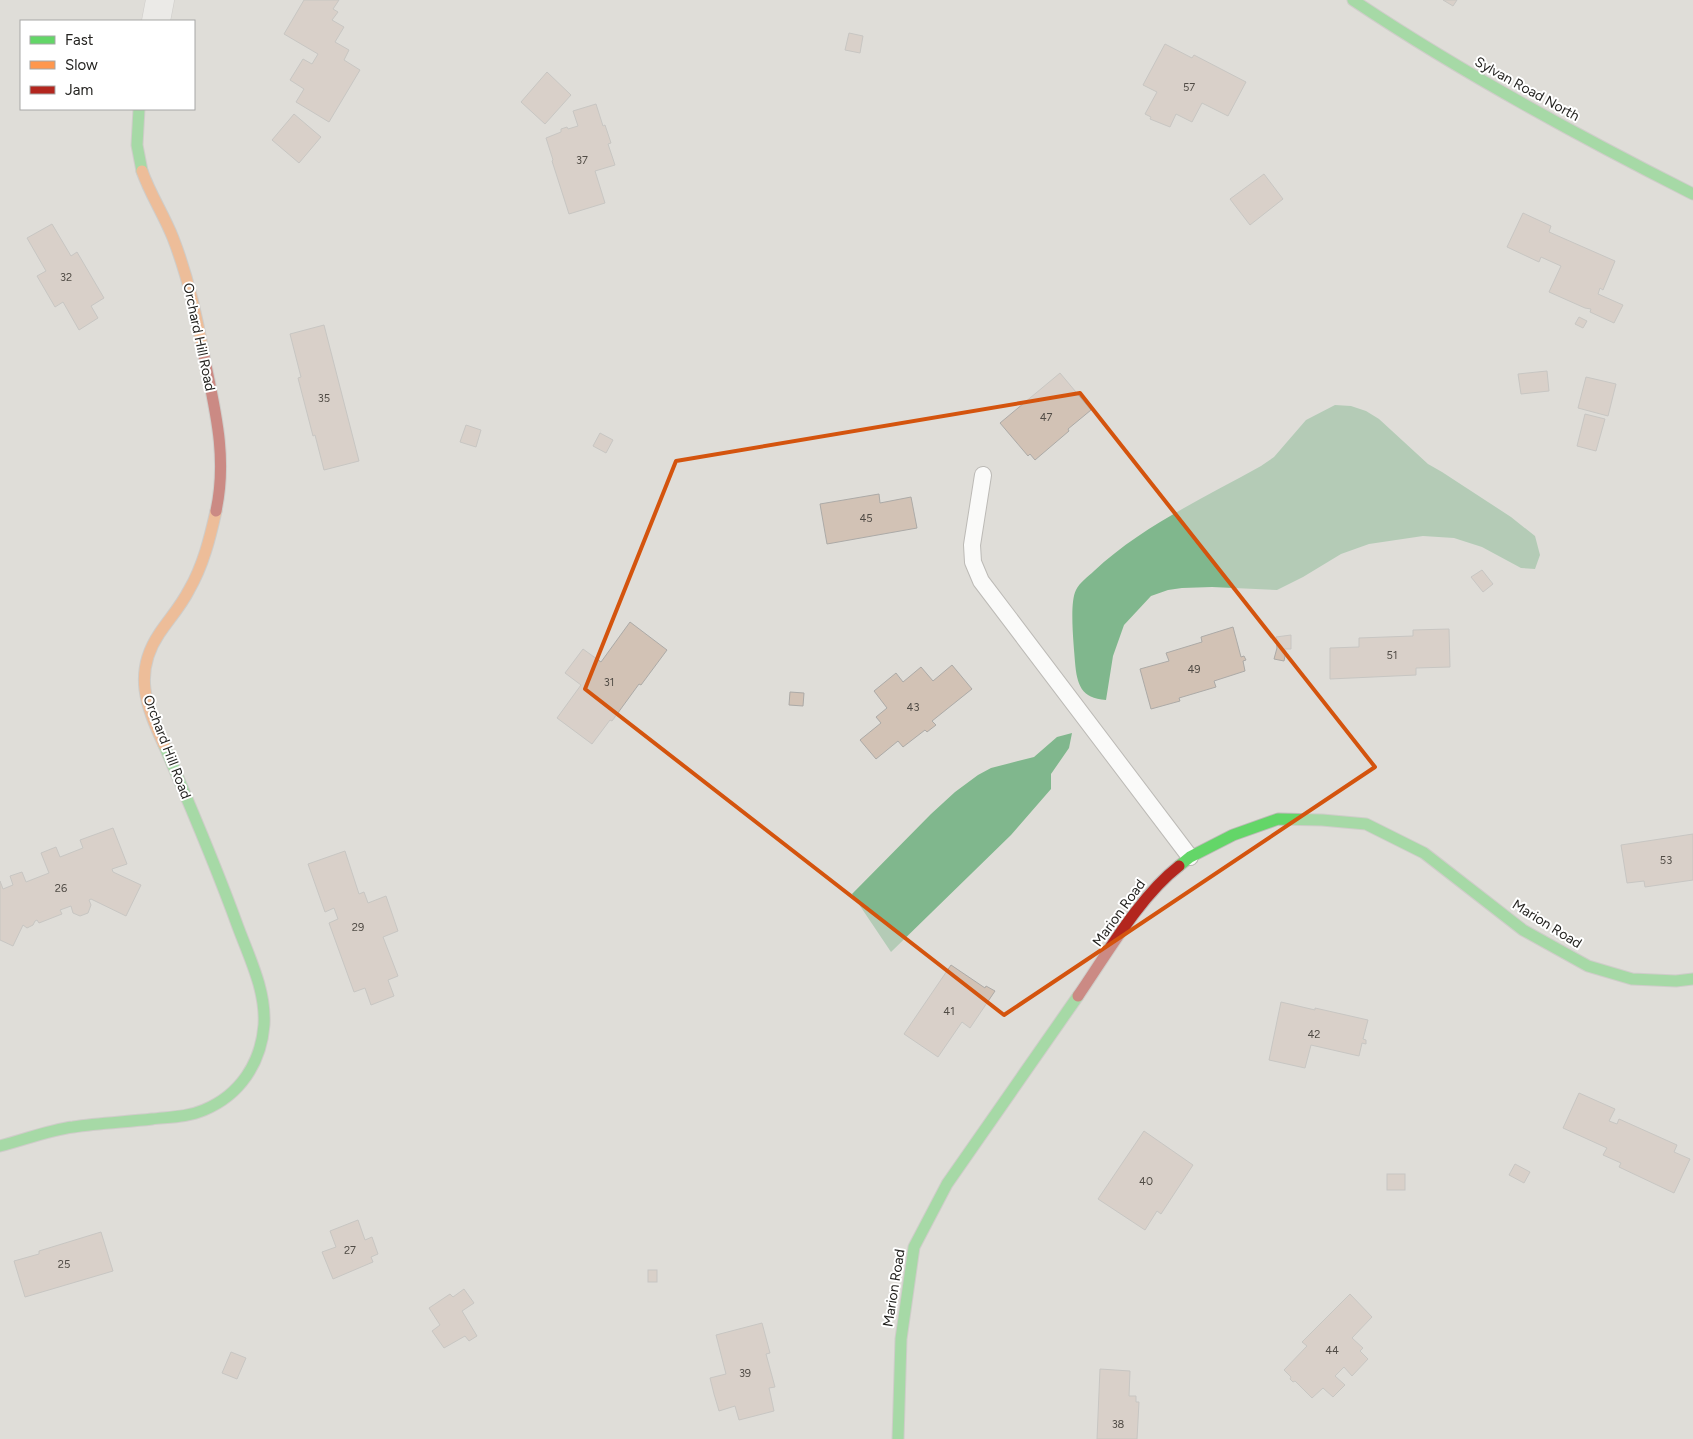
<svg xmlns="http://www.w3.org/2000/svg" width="1693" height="1439" font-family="Figtree,sans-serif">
<rect width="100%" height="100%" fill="#dfddd8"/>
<g fill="#80b78d">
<path d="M1335 405 1351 406 1366 411 1379 419 1428 464 1442 472 1511 517 1535 536 1540 555 1535 569 1521 568 1482 547 1454 538 1423 536 1369 544 1341 554 1303 577 1277 590 1212 587 1182 588 1168 590 1151 596 1124 625 1113 656 1106 700C1081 698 1077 685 1075 662 1074 647 1069 603 1076 590 1079 583 1089 576 1094 571 1142 526 1204 498 1261 466L1274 457 1306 420Z"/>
<path d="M1072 733 1069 748 1051 774V789L1011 835 891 952 852 894 931 814 955 792 978 775 991 768 1034 757 1057 737Z"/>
</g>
<g fill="#d2c2b5" stroke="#acaaa7">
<path d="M304 0H339L333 9 338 12 332 20 344 27 335 42 349 50 344 60 360 70 329 122 296 102 304 89 290 80 303 59 312 64 318 54 284 34Z"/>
<path d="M1443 0H1457L1453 6Z"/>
<path d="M849 33 863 36 860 53 845 50Z"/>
<path d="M1165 44 1192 58 1194 55 1246 82 1228 116 1202 103 1192 122 1176 114 1170 127 1150 119 1151 117 1145 114 1157 92 1143 85Z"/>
<path d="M547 72 571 95 545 124 521 102Z"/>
<path d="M596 104 603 126 605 125 611 143 608 144 615 165 595 171 605 203 569 214 552 161 553 160 546 138 561 132V129L567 127 568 129 578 126 573 111Z"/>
<path d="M294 114 321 137 299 163 272 140Z"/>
<path d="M1264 174 1283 199 1250 225 1230 199Z"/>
<path d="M1523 213 1551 226 1549 232 1615 261 1603 290 1600 288 1598 294 1623 305 1614 323 1590 312 1591 309 1585 308 1549 292 1561 266 1541 257 1539 262 1507 247Z"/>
<path d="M52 224 71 256 77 252 104 298 91 306 98 318 79 330 63 302 55 307 37 276 46 271 27 238Z"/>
<path d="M1579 317 1587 321 1583 328 1575 324Z"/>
<path d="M324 325 359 461 324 470 315 435 313 436 298 378 301 377 290 334Z"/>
<path d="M1547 371 1549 391 1521 394 1518 374Z"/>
<path d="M1060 373 1091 410 1068 429 1069 431 1035 460 1030 454 1028 456 1000 423Z"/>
<path d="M1586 377 1616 384 1608 416 1578 408Z"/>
<path d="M1585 414 1605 419 1596 451 1577 446Z"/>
<path d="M466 425 481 430 476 447 460 442Z"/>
<path d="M600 433 613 440 606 453 593 446Z"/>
<path d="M879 494 880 503 911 497 917 528 827 544 820 504Z"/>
<path d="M1482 570 1493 584 1483 592 1471 577Z"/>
<path d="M630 622 667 650 641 685 639 684 612 721 610 720 592 744 557 718 581 685 565 673 583 649 601 662Z"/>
<path d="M1233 627 1241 657 1244 656 1246 660 1243 661 1245 671 1214 681 1216 687 1179 698 1180 701 1151 709 1140 669 1169 661 1166 653 1202 642 1201 637Z"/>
<path d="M1449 629 1450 667 1416 668V675L1330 679V648L1359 647V638L1413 636V630Z"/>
<path d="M1291 635V649H1284L1286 651 1284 661 1274 659 1277 648 1276 637Z"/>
<path d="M952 665 972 689 932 721 936 725 927 732 925 730 903 747 898 741 876 759 860 740 881 723 876 717 887 708 874 691 896 673 903 682 921 667 933 681Z"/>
<path d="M790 692 804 693 803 706 789 705Z"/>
<path d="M113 828 127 864 112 869 113 872 141 885 126 916 91 899 89 900 91 905 88 913 80 916 73 913 71 906 60 910 62 914 39 923 37 920 35 921 33 925 27 928 23 925 13 946 0 940V881L3 889 13 885 10 876 22 872 26 882 49 873 41 853 56 847 60 857 83 848 80 840Z"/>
<path d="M1693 834V880L1645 887 1644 881 1627 883 1621 845Z"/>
<path d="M345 851 359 894 364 892 368 903 386 896 398 931 383 937 398 976 388 980 394 996 371 1005 365 988 354 992 329 923 338 919 334 908 325 912 308 864Z"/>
<path d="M951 965 985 988 986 986 995 991 970 1028 962 1022 938 1057 904 1034Z"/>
<path d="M1281 1002 1315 1010V1008L1368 1020 1363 1039 1366 1040V1044L1362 1043 1359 1056 1311 1045 1305 1068 1269 1060Z"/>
<path d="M1579 1093 1615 1109 1609 1121 1617 1124 1619 1119 1677 1145 1674 1152 1690 1159 1674 1193 1619 1167 1621 1163 1603 1155 1607 1148 1563 1128Z"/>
<path d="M1144 1131 1193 1165 1161 1214 1157 1211 1145 1230 1098 1199Z"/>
<path d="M1515 1164 1530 1172 1524 1183 1509 1175Z"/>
<rect x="1387" y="1174" width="18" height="16"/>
<path d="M358 1220 365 1240 372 1237 378 1254 371 1257 373 1262 333 1279 322 1252 336 1247 330 1231Z"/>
<path d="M101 1232 113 1271 25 1297 14 1261 39 1254V1251Z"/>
<rect x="648" y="1270" width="9" height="12"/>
<path d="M464 1289 474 1303 462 1311 477 1336 469 1341 465 1336 444 1348 432 1331 440 1325 429 1308 450 1294 453 1297Z"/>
<path d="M1350 1294 1372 1317 1352 1338 1363 1348 1360 1351 1368 1359 1352 1376 1344 1367 1335 1376 1345 1385 1333 1397 1323 1388 1312 1398 1295 1381 1293 1382 1290 1379 1291 1377 1284 1370 1307 1346 1302 1342Z"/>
<path d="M762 1323 770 1353 766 1354 775 1387 769 1388 774 1411 739 1420 735 1406 719 1411 714 1394 710 1378 726 1374 716 1335Z"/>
<path d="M231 1352 246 1358 237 1379 222 1373Z"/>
<path d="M1100 1369 1130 1371 1129 1396H1136V1402H1139L1137 1439H1097Z"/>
</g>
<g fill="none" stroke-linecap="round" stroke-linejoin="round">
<g stroke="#bcbab6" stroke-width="18">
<path id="lane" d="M983 475 972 545 973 562 981 581 1190 857"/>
</g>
<g stroke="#bcbab6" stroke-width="29">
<path id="street" d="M156 21 160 0"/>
</g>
<g stroke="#bcbab6" stroke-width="13">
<g id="fast">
<path d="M1353 0C1462 73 1576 135 1693 194"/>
<path d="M139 109 137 145 142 171"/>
<path d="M1179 866 1190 857 1233 835 1278 819 1322 820 1366 824 1424 853 1523 930 1588 966 1632 979 1676 981 1693 979"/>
<path d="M0 1146C24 1140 49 1130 73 1127 99 1123 126 1122 152 1119 170 1117 188 1117 204 1110 240 1095 261 1063 264 1025 266 991 250 959 238 927 216 866 190 805 164 745"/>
<path d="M898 1439 901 1339 914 1247 947 1184 1078 996"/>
</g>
</g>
<g stroke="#bcbab6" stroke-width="13">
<g id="slow">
<path d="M142 171C150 194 164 215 173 238 187 274 196 312 203 351"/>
<path d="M164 745C146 706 133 673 159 634 169 619 181 606 189 590 203 566 210 538 216 511"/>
</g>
</g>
<g stroke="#bcbab6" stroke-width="13">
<g id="jam">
<path d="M203 351C214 406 228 455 216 511"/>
<path d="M1078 996C1107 954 1139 897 1179 866"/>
</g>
</g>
<use href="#lane" stroke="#fafaf9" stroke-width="16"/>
<use href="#street" stroke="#fafaf9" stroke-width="28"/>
<use href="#fast" stroke="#63d668" stroke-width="11"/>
<use href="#slow" stroke="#ff974d" stroke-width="11"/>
<use href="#jam" stroke="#b3261e" stroke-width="11"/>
</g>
<path d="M0 0H1693V1439H0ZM1080 393 1375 767 1004 1015 585 689 676 461Z" fill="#dfddd8" fill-opacity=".55" fill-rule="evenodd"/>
<path fill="none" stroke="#d4540e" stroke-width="4" stroke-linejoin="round" d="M1080 393 1375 767 1004 1015 585 689 676 461Z"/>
<g text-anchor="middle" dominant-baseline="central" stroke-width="4" stroke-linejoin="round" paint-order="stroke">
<g font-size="11" fill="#504b45">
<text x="1189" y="87">57</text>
<text x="582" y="160">37</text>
<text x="66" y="277">32</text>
<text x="324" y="398">35</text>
<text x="1046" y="417">47</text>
<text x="866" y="518">45</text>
<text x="1392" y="655">51</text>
<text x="1194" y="669">49</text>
<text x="609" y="682">31</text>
<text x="913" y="707">43</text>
<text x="1666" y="860">53</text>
<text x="61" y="888">26</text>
<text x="358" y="927">29</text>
<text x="949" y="1011">41</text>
<text x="1314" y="1034">42</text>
<text x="1146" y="1181">40</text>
<text x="350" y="1250">27</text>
<text x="64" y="1264">25</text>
<text x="1332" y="1350">44</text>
<text x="745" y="1373">39</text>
<text x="1118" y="1424">38</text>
</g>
<g font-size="14" fill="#242320" stroke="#fff">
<text transform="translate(1527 89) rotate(29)">Sylvan Road North</text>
<text transform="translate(199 337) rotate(78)">Orchard Hill Road</text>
<text transform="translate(167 747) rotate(69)">Orchard Hill Road</text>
<text transform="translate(1119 913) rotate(-54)">Marion Road</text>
<text transform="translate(1547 924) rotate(32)">Marion Road</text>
<text transform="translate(894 1288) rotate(-81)">Marion Road</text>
</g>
</g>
<rect x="20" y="20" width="175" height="90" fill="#ffffff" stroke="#a7a7a6"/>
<rect x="30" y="36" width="25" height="8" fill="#63d668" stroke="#a7a7a6"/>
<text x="65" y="45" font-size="15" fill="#242320">Fast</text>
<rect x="30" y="61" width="25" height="8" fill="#ff974d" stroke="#a7a7a6"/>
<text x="65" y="70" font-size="15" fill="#242320">Slow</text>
<rect x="30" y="86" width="25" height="8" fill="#b3261e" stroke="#a7a7a6"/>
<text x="65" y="95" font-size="15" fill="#242320">Jam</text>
</svg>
